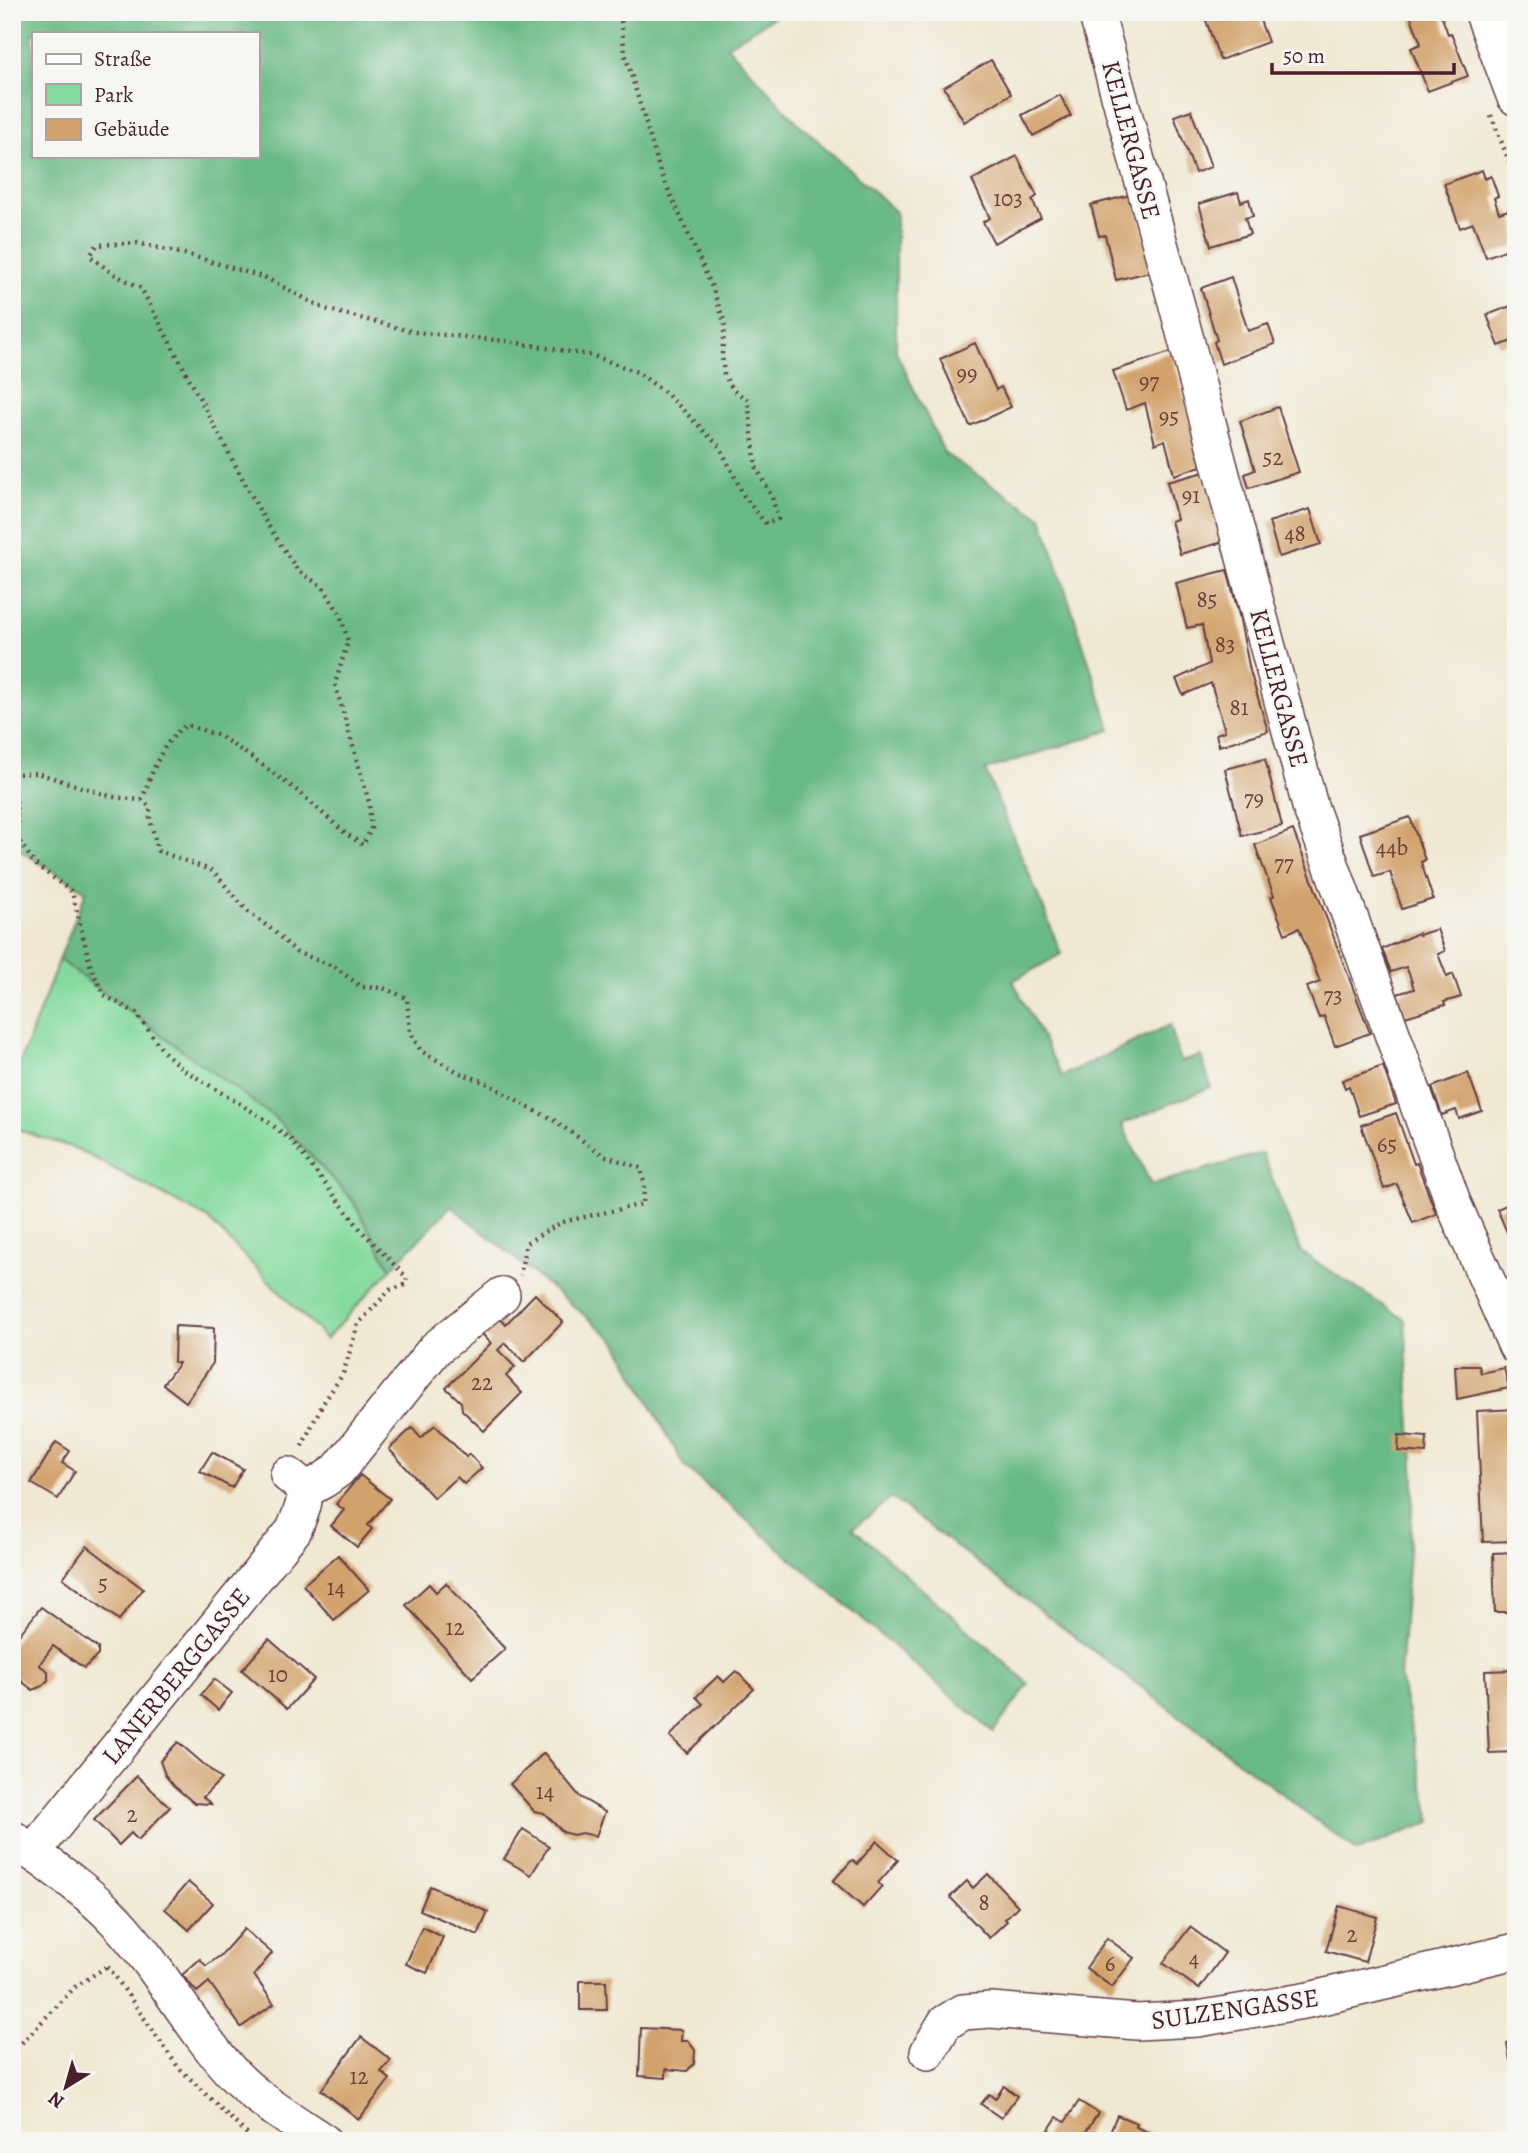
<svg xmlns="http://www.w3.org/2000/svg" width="1528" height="2153" font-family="Alegreya,serif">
<rect width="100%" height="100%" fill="#f6f6f2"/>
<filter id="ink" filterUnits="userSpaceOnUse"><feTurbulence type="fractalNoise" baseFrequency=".0143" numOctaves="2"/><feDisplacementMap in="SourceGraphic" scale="14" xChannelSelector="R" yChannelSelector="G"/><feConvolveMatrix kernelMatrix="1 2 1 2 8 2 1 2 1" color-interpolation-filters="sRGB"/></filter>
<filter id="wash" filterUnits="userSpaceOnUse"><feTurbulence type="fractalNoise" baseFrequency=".00686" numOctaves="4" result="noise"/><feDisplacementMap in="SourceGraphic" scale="28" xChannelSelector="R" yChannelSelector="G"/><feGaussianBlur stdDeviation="1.57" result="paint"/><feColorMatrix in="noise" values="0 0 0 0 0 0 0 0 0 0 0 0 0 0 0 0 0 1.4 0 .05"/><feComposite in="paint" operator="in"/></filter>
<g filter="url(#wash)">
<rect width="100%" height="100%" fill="#f0e8d2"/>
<path fill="#84da9e" stroke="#677c64" stroke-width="2" d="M59 960 274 1117 352 1200 391 1269 326 1339 207 1218 77 1149 12 1128V1084Z"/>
<path fill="#6bba85" stroke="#5a6c58" stroke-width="2" fill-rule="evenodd" d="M12 12H782L727 46 797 122 896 212V352L945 454 1042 518 1111 730 985 770 1046 914 1061 954 1013 981 1062 1076 1170 1025 1181 1062 1201 1056 1211 1087 1122 1124 1151 1185 1262 1153 1301 1252 1405 1320 1414 1482 1400 1677 1431 1822 1357 1851 892 1498 853 1528 1029 1684 993 1732 684 1466 616 1341 451 1206 391 1269 352 1199 274 1117 59 960 86 891 12 846ZM33 33H257V156H33Z"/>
<g id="blocks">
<g fill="#d2a26c">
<path d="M1203 12H1257L1268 42 1220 60Z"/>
<path d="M1409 12H1440L1448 34 1451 33 1468 76 1428 91 1411 48 1421 44Z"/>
<path d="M991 60 1011 94 964 122 944 87Z"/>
<path d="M1060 95 1071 116 1033 136 1022 115Z"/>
<path d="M1191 110 1211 167 1195 173 1174 116Z"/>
<path d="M1017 156 1037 196 1032 200 1041 218 994 243 983 222 990 218 972 180Z"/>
<path d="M1482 170 1485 179 1491 176 1498 196 1494 198 1499 213 1509 210 1516 227V246L1486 257 1473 223 1460 228 1444 184Z"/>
<path d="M1238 192 1241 202 1249 199 1253 216 1245 218 1250 234 1211 246 1199 204Z"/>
<path d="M1134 194 1153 271 1116 280 1105 235 1099 236 1091 205Z"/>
<path d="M1231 277 1248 331 1268 324 1275 344 1221 364 1214 342 1217 340 1201 288Z"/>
<path d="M1516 304V349L1512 341 1499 346 1487 315Z"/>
<path d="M975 343 996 390 1001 387 1011 407 970 426 940 359Z"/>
<path d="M1171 352 1193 428 1192 429 1201 466 1174 475 1165 440 1155 444 1145 403 1126 410 1113 371Z"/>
<path d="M1278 407 1299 472 1249 488 1245 474 1255 470 1240 421Z"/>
<path d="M1204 472 1223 542 1180 554 1171 521 1177 519 1167 482Z"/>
<path d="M1310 509 1321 544 1279 557 1269 522Z"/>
<path d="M1227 570 1239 615 1250 671 1268 731 1219 746 1216 734 1225 731 1211 683 1183 695 1176 679 1209 664 1202 625 1187 628 1176 583Z"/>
<path d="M1265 759 1282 826 1242 836 1225 769Z"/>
<path d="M1410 817 1425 860 1421 862 1433 899 1402 909 1390 872 1374 877 1360 834Z"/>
<path d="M1293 830 1370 1033 1335 1046 1324 1016 1319 1018 1307 987 1320 982 1299 928 1285 934 1271 897 1274 896 1255 845Z"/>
<path d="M1437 929 1445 951 1438 954 1447 977 1453 974 1461 997 1444 1002 1445 1005 1405 1017 1397 994 1414 989 1410 976 1406 967 1391 972 1382 949 1418 933 1419 935Z"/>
<path d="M1383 1066 1396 1104 1359 1116 1349 1086 1345 1088 1342 1080Z"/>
<path d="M1468 1073 1482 1111 1459 1119 1456 1110 1442 1115 1432 1087Z"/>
<path d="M1396 1113 1414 1164 1417 1163 1436 1214 1413 1223 1397 1184 1384 1189 1361 1125Z"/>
<path d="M1516 1201V1234L1509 1237 1497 1209Z"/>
<path d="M535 1294 563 1322 524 1362 505 1343 498 1350 515 1367 506 1376 522 1393 484 1431 462 1410 461 1402 446 1388 491 1343 482 1334 499 1316 506 1324Z"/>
<path d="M175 1326 214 1328 213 1363 186 1402 163 1384 179 1363 174 1362Z"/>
<path d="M1455 1366H1479L1481 1373 1504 1368 1509 1388 1457 1399Z"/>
<path d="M1516 1409V1541L1483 1542 1477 1411Z"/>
<path d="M435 1425 466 1457 469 1454 482 1468 464 1484 457 1477 434 1498 389 1449 412 1428 421 1438Z"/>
<path d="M1399 1435 1427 1437 1426 1453 1398 1451Z"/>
<path d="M56 1442 70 1451 62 1463 75 1471 58 1499 31 1483Z"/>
<path d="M212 1452 243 1469 232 1488 200 1471Z"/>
<path d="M360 1475 390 1499 368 1525 372 1529 357 1547 331 1526 344 1510 336 1504Z"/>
<path d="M87 1546 143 1589 119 1620 63 1578Z"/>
<path d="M1516 1552V1612H1495L1493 1553Z"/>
<path d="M338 1555 369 1590 334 1620 303 1585Z"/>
<path d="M446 1583 505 1649 472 1678 406 1605 429 1584 436 1592Z"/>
<path d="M41 1607 98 1648V1655L84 1668 53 1646 39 1665 48 1671V1680L42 1686 33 1690 12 1674V1644Z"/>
<path d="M269 1639 314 1679 287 1709 242 1670Z"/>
<path d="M1516 1670V1752L1489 1753 1485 1671Z"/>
<path d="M736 1671 754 1689 687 1753 670 1736 703 1704 696 1697 718 1676 724 1682Z"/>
<path d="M214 1679 232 1693 218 1710 201 1695Z"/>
<path d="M178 1742 221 1779 203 1797 211 1804 194 1803 174 1786 165 1775 160 1761Z"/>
<path d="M544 1753 580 1797 605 1812 596 1836 582 1833 573 1835 563 1832 544 1813 534 1811 510 1784Z"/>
<path d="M137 1776 170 1807 138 1840 131 1833 119 1845 94 1820Z"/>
<path d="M523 1829 549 1846 531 1875 504 1859Z"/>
<path d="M877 1841 898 1860 878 1883 882 1886 863 1907 833 1881 852 1860 857 1864Z"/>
<path d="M988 1874 1018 1906 1005 1919 1007 1921 989 1938 950 1897 967 1881 973 1888Z"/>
<path d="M188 1882 213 1903 189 1930 165 1909Z"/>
<path d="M430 1886 488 1912 478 1935 420 1910Z"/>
<path d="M1339 1906 1377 1917 1365 1962 1326 1951Z"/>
<path d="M422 1927 443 1937 427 1973 406 1964Z"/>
<path d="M1190 1927 1225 1953 1199 1989 1163 1963Z"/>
<path d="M244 1929 272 1953 254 1975 274 2004 241 2027 209 1982 197 1992 182 1975 200 1959 206 1966 221 1955Z"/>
<path d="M1107 1938 1134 1958 1112 1987 1086 1968Z"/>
<path d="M580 1981H606L607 2010H580Z"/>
<path d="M641 2028 682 2030 681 2041H688L695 2050 694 2064 687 2071 666 2069V2078L639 2076Z"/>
<path d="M361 2037 391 2060 381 2072 390 2079 359 2119 321 2090Z"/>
<path d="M1516 2041V2059L1510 2060 1507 2043Z"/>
<path d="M1004 2086 1017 2096 1001 2118 981 2104 989 2094 995 2099Z"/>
<path d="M1079 2101 1098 2113 1084 2135 1093 2141H1050L1044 2137 1057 2117 1065 2122Z"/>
<path d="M1117 2115 1137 2123 1136 2127 1150 2133 1146 2141H1106Z"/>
</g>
</g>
</g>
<g filter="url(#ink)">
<use href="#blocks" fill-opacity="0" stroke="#633d44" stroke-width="2"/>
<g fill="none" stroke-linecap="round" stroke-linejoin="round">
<g stroke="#633d44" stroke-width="38">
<g id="minor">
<path d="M1096 12 1176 302 1310 806 1454 1205 1516 1346"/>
<path d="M304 1491 324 1480 338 1470 435 1349 502 1295"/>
<path d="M12 1838C48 1864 86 1889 116 1921 160 1968 190 2027 233 2074 259 2101 292 2120 323 2141"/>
<path d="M32 1853 294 1530C303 1505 314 1492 288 1475"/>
<path d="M928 2052 945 2023 963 2012 991 2010 1137 2022 1198 2019 1309 2000 1516 1951"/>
</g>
</g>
<g stroke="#633d44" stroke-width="41">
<path id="major" d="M1484 12 1516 96"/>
</g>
<g stroke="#633d44" stroke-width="4.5" stroke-dasharray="2 5" stroke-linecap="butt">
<path d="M1491 115 1516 179"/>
<path d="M12 774 37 773 113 797 142 800 150 807V819L158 851 213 871 247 911 274 931 296 952 335 967 361 987 383 988 407 998 410 1032 421 1051 460 1073 485 1082 527 1107 552 1119 603 1155 641 1168 644 1182 643 1204 562 1222 526 1243 520 1275"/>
<path d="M12 780 16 797 18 839 35 864 72 892 91 968 104 995 136 1013 163 1051 181 1068 266 1120 291 1140 361 1230 407 1278 405 1285 390 1290 358 1324 343 1374 322 1405 300 1450"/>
<path d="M142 800C151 775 163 738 187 725L220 736 254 759 299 792 345 833 363 845 371 829 369 802 335 684 348 641 340 614 323 587 298 571 264 519 141 288 112 273 90 256 97 245 137 243 189 255 266 278 325 309 414 332 506 341 594 356 637 372 666 393 720 447 744 496 766 524 778 519 772 497 756 467 748 400 734 391 724 375 722 354 725 324 712 287 660 171 625 54 620 12"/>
<path d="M108 1966 178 2067 254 2141"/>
<path d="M12 2053 75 1987 109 1965"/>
</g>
<use href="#minor" stroke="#fff" stroke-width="35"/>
<use href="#major" stroke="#fff" stroke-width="38"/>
</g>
</g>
<g text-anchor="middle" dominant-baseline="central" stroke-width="5" stroke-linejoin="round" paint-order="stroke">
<g font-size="23" fill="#6c403b">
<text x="1008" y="198">103</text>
<text x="967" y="373">99</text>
<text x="1149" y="381">97</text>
<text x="1169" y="416">95</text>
<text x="1273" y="457">52</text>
<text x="1191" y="495">91</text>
<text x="1295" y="533">48</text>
<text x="1207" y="599">85</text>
<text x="1225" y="644">83</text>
<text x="1239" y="707">81</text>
<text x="1254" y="798">79</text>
<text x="1392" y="847">44b</text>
<text x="1284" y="863">77</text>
<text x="1333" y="995">73</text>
<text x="1387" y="1144">65</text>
<text x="482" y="1382">22</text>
<text x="103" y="1583">5</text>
<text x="336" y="1587">14</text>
<text x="455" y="1627">12</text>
<text x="278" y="1674">10</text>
<text x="545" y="1791">14</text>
<text x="132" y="1814">2</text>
<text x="984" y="1902">8</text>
<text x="1352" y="1934">2</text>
<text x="1194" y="1958">4</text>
<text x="1110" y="1963">6</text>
<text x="359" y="2076">12</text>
</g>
<g font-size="26" fill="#4a1f2b" stroke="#f6f6f2">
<text transform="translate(1131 140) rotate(75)">KELLERGASSE</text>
<text transform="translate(1279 688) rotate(75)">KELLERGASSE</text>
<text transform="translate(176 1676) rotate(-51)">LANERBERGGASSE</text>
<text transform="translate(1235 2009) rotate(-8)">SULZENGASSE</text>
</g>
</g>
<rect width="1528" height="2153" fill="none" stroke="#f6f6f2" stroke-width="42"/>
<rect x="32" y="32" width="228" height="126" fill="#f6f6f2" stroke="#b1a0a2" stroke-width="2"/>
<rect x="46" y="54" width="35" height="10" fill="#ffffff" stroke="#b1a0a2" stroke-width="2"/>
<text x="94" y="66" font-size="21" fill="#4a1f2b">Straße</text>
<rect x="46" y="84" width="35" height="21" fill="#84da9e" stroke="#b1a0a2" stroke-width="2"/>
<text x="94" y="102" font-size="21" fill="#4a1f2b">Park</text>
<rect x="46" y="119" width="35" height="21" fill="#d2a26c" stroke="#b1a0a2" stroke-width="2"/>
<text x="94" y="136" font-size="21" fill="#4a1f2b">Gebäude</text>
<g transform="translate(66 2087) rotate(217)" stroke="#f6f6f2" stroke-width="5" paint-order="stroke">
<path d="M0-5L12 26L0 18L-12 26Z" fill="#4a1f2b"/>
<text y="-10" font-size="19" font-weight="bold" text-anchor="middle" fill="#4a1f2b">N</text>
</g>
<path d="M1272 63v10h182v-10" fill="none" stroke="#4a1f2b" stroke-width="3.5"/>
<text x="1283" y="63" font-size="21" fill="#4a1f2b" stroke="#f6f6f2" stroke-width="5" paint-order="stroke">50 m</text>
</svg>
